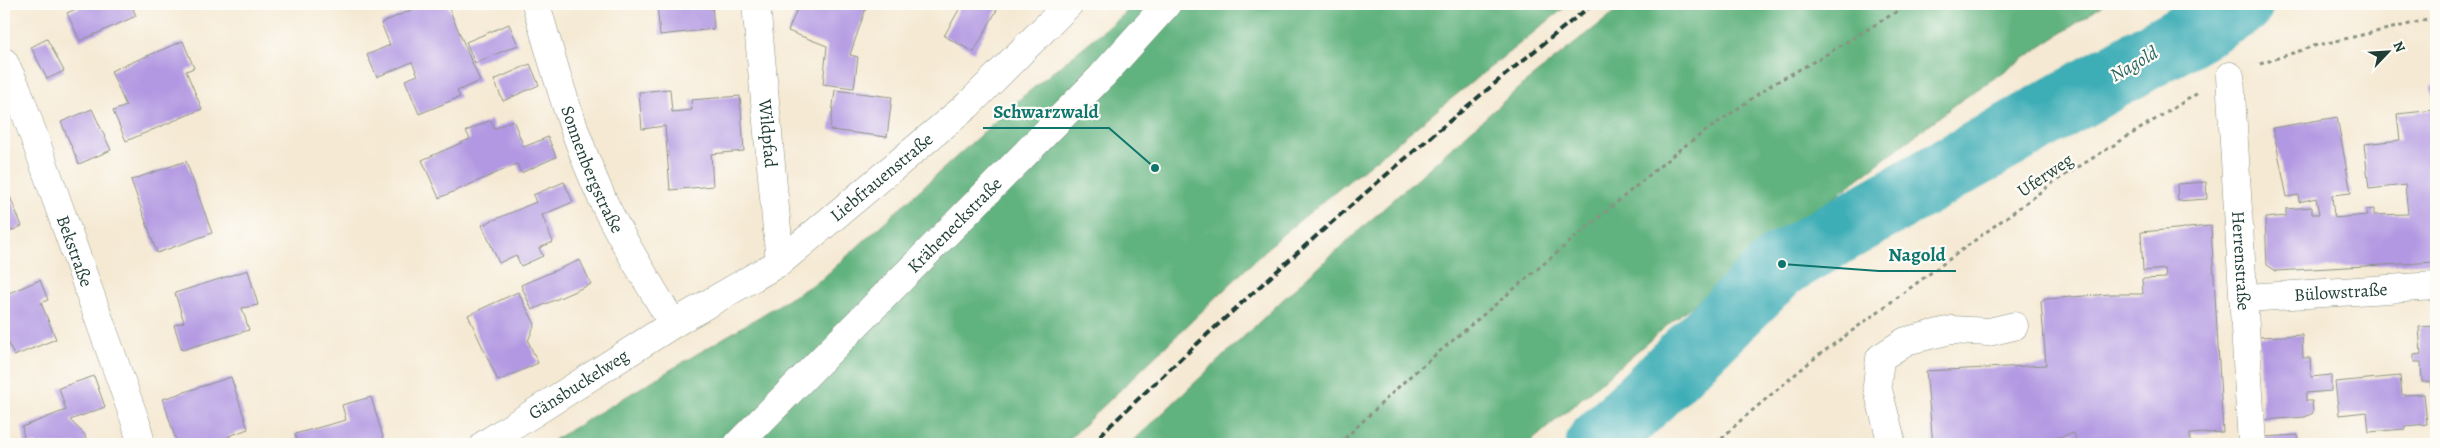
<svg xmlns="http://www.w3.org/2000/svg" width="2440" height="448" font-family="Alegreya,serif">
<rect width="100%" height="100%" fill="#fdfcf7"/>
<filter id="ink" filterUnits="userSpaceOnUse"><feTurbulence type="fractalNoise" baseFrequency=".02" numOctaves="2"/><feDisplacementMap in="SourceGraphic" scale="10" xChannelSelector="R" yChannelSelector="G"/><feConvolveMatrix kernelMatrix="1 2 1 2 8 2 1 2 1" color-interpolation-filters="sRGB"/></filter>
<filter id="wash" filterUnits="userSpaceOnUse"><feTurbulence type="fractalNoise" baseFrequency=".0096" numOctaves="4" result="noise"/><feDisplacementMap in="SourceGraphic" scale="20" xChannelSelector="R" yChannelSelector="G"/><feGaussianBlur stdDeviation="1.12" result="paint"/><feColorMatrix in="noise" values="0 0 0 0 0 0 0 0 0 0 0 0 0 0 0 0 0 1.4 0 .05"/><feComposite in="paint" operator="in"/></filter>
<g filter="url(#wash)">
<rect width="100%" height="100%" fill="#f5e9d3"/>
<g fill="#61b27e" stroke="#407859">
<path d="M1136 4H1569L1278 238 1064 444H547L822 279 1021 98Z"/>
<path d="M1625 4H2105L1960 101 1676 318 1528 444H1130L1307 277 1521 86Z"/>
</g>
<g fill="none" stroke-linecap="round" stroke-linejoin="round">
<path stroke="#3cadb6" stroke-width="65" d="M1598 444 1782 264 2241 4"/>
</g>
<g id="blocks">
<g fill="#b298e2">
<path d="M87 4H131L136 16 80 41 67 13Z"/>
<path d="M425 4H447L480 81 457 91 460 97 419 114 405 80 418 75 412 62 377 77 367 55 390 45 381 23Z"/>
<path d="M657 4H712L714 29 660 35Z"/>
<path d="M799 4H829L839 8 840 4 867 5 850 55 858 57 854 88 823 84 827 46 788 31Z"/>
<path d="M953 4H1000L974 52 944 36 960 8Z"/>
<path d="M509 24 518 45 475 63 466 42Z"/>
<path d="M47 39 64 71 47 79 31 47Z"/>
<path d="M183 41 194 68 186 71 202 109 126 141 113 111 126 106 111 71Z"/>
<path d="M530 64 539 85 503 101 494 80Z"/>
<path d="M2436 85V262L2276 271 2267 265 2265 218 2286 216V209L2312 207V214H2319L2316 198 2299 202 2298 195 2287 197 2273 128 2337 117 2351 193 2332 195 2334 218 2367 215 2366 210 2374 209V215L2408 214 2405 185 2369 189 2364 144 2400 140 2397 114 2435 110 2431 86Z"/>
<path d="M670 89 672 112 692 110 691 100 740 96 744 151 711 154 713 186 670 190 665 126 642 129 639 92Z"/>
<path d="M835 90 892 97 887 137 830 130Z"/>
<path d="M92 109 111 150 79 164 61 122Z"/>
<path d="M491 120 494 129 513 120 524 147 548 137 556 157 521 173 517 164 439 198 422 160 470 139 466 131Z"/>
<path d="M186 161 212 233 157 253 131 180Z"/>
<path d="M4 182 22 226 4 234Z"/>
<path d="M564 182 573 202 542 215 553 242 539 248 543 256 521 266 516 255 499 263 482 225 536 202 533 195Z"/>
<path d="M2206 182 2207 199 2178 201 2177 184Z"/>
<path d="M2211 226 2223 432 2190 434V444H2077L2074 433 2033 444H1933L1926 371 2046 365 2041 302 2046 299 2110 294H2143L2142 279 2166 278 2165 269 2143 271 2141 232Z"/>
<path d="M580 260 591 284 532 310 521 285Z"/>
<path d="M248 270 258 305 242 308 249 330 182 350 174 325 184 322 175 293Z"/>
<path d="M40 280 48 300 41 303 56 339 14 356 4 332V295Z"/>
<path d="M518 292 535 324 528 341 538 363 498 381 468 315Z"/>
<path d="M2436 326V388H2431V382H2422L2421 362H2414V355L2421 354 2419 327Z"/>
<path d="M2302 335 2303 358H2310L2311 377 2331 375V391L2306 393V401H2312L2313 413 2305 417 2263 420 2259 337Z"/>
<path d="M94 376 105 407 70 420 85 435 87 444H25L22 427 66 410 59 388Z"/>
<path d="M2400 376 2402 395 2424 394 2427 424 2405 426V429L2369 432 2367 412 2339 415 2335 382Z"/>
<path d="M231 377 248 429 229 436 231 444H177L163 399Z"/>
<path d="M371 397 385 444H298L295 434 346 420 342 405Z"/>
<path d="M2298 435 2299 444H2264V437Z"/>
</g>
</g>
</g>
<g filter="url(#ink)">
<use href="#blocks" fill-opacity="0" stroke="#8a9384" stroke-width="1"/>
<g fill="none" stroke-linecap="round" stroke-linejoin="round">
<g stroke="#8a9384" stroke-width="29">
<g id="minor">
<path id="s1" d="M536 4C555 71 575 141 605 205 625 246 650 285 673 324"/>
<path id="s2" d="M756 4 780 262"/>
<path id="s3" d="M4 62 17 89 136 423 141 444"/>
<path id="s4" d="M2230 76 2252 444"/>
<path id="s5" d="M2245 298 2436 286"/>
<path id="s6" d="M485 444 673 324 780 262 968 105 1069 4"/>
<path id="s7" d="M738 444 1102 76 1167 4"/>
<path d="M1892 444 1877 386 1880 358 1906 341 1951 330 1989 332 2014 326"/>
</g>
</g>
<g stroke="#8a9384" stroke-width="3" stroke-dasharray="4 4" stroke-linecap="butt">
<path d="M2260 64 2314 46 2436 18"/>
<path d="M1339 444 1408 378 1679 150 1771 85 1822 57 1909 4"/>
<path d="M1716 444 1740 421 1811 361 2054 182 2198 93"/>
</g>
<use href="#minor" stroke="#fff" stroke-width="28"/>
<path stroke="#1f3d34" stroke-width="4" stroke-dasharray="8 4" stroke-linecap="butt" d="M1091 444C1251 290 1419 142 1593 4"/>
</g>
</g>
<g text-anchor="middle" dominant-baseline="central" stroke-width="4.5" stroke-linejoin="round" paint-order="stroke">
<g font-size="18" fill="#1f3d34" stroke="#fdfcf7">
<text stroke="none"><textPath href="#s2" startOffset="130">Wildpfad</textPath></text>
<text stroke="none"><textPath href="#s1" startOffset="175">Sonnenbergstraße</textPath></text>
<text transform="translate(2045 175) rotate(-34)">Uferweg</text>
<text stroke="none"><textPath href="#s6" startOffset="479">Liebfrauenstraße</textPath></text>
<text stroke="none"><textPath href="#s7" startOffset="308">Kräheneckstraße</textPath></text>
<text stroke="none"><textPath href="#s3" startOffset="202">Bekstraße</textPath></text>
<text stroke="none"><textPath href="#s4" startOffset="185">Herrenstraße</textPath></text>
<text stroke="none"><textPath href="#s5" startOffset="96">Bülowstraße</textPath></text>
<text stroke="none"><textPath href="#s6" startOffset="111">Gänsbuckelweg</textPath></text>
</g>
<g font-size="19" font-style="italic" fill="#296462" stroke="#fdfcf7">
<text transform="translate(2134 64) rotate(-30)">Nagold</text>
</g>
</g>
<path fill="none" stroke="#0f766e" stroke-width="2" d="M1155 168L1109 128H983M1782 264L1879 271H1956"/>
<g fill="#0f766e" stroke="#fdfcf7" stroke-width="2">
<circle cx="1155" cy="168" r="5"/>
<circle cx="1782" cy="264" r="5"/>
</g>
<g font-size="19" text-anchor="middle" font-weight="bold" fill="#0f766e" stroke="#fdfcf7" stroke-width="4.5" stroke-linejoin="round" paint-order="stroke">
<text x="1046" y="118">Schwarzwald</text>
<text x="1917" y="261">Nagold</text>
</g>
<rect width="2440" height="448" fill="none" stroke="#fdfcf7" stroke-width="20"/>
<g transform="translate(2388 52) rotate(65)" stroke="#fdfcf7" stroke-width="4" paint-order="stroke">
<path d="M0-4L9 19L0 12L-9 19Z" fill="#1f3d34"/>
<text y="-8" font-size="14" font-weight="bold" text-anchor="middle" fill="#1f3d34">N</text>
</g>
</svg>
